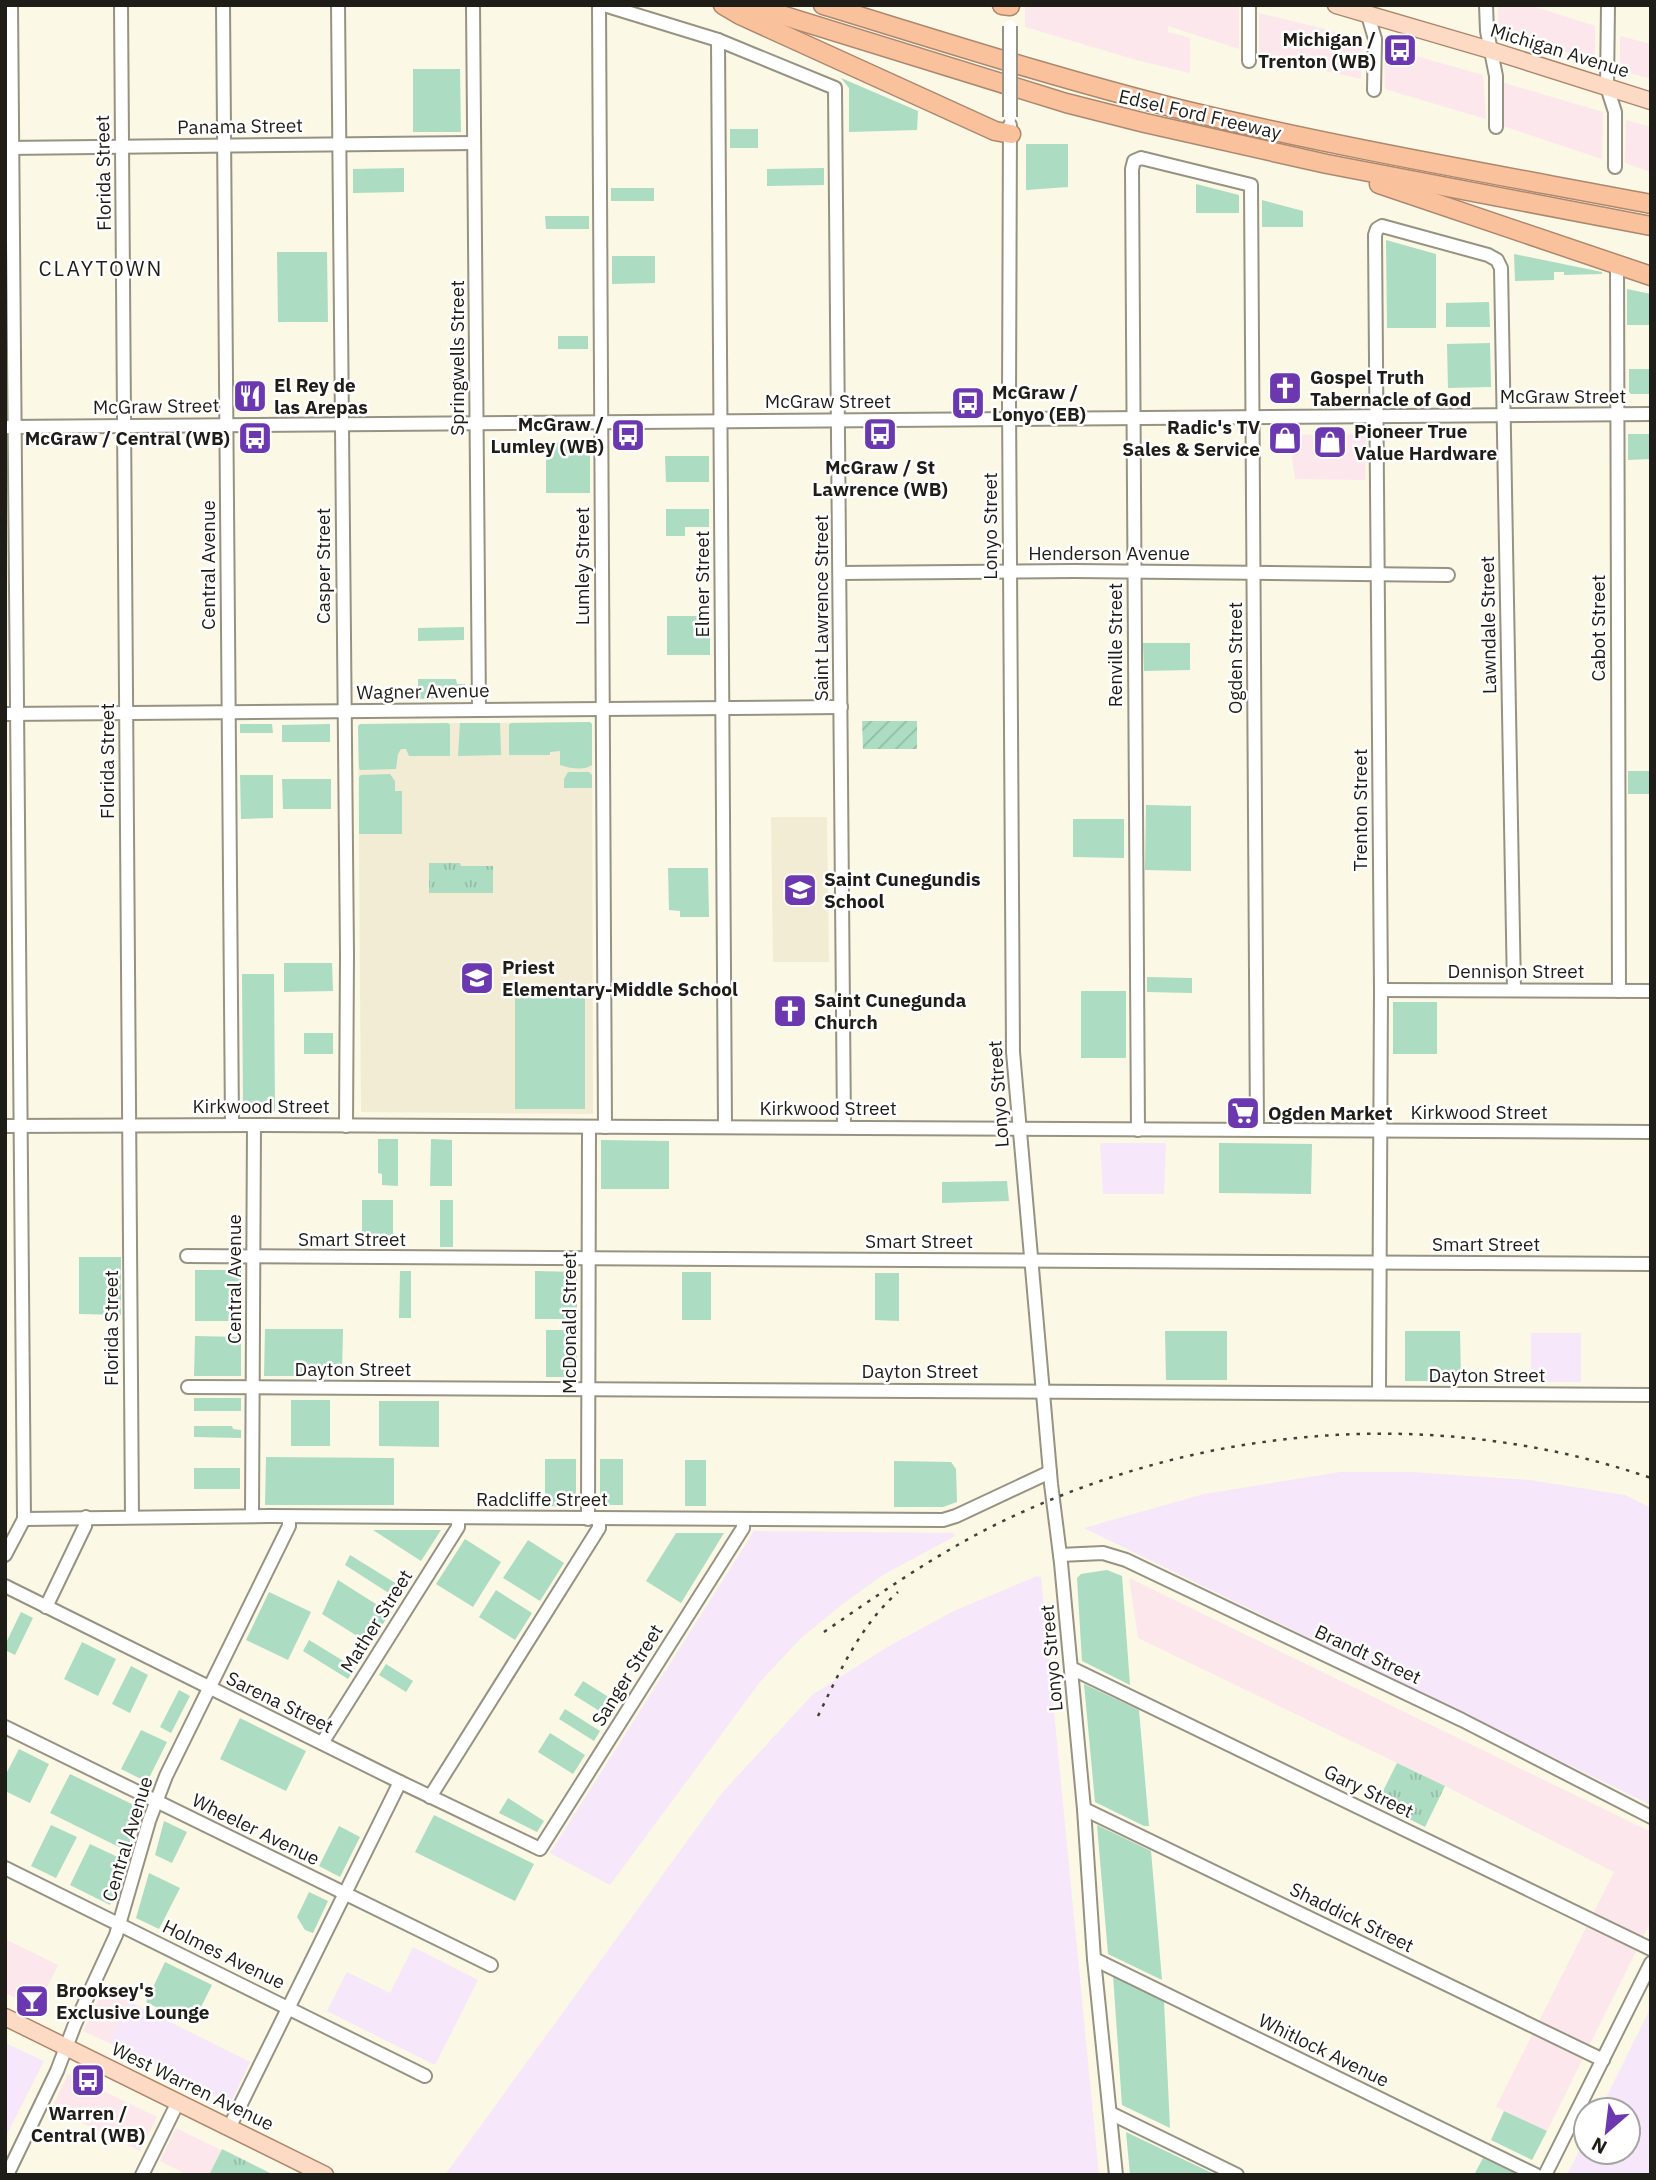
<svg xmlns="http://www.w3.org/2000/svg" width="1656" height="2180" font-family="'IBM Plex Sans',sans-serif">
<defs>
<pattern id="park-tufts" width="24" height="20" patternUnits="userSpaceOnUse" patternTransform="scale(1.75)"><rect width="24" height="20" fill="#acdcc2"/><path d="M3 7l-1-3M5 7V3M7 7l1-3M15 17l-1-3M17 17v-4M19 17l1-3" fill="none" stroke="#94bca6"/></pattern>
<pattern id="garden-furrows" width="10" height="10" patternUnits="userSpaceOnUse" patternTransform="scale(1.75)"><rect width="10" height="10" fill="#acdcc2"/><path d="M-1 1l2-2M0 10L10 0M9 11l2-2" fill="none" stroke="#94bca6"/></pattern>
</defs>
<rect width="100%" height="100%" fill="#fbf8e6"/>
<g fill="#fce7ec">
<path d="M1025 5H1239V49L1168 26V32L1190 38V73L1133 59 1025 27Z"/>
<path d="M1498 5H1529L1595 26V61L1498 31Z"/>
<path d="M1259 13 1362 38 1361 79 1299 65 1259 61Z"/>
<path d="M1620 36 1651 44V79L1620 70Z"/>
<path d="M1384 47 1483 75 1486 119 1385 89Z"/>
<path d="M1504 83 1603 112 1602 159 1503 126Z"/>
<path d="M1626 120 1651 127V172L1625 163Z"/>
<path d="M1367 434 1365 480 1295 479 1289 435Z"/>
<path d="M1129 1578 1651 1832V1921L1547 2131 1496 2107 1614 1872 1445 1786 1138 1638Z"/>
<path d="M5 1939 58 1965 37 2008 5 1993Z"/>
<path d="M104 1989 130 2002 109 2043 83 2031Z"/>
<path d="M68 2074 157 2117 140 2151 52 2108Z"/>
<path d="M176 2128 221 2150 209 2175H188L160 2161Z"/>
</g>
<g fill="#f7e7fa">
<path d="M1100 1143H1166L1164 1194H1103Z"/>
<rect x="1531" y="1333" width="50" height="49"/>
<path d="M1340 1472H1410L1529 1480 1625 1495 1651 1508V1805L1084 1528 1204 1494Z"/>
<path d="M754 1531 953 1533 955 1536 883 1575 844 1603 801 1638 760 1682 610 1885 550 1853Z"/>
<path d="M1037 1576 1041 1577 1099 2175H445L722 1793 812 1695 889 1646 954 1611Z"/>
<path d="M413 1947 478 1980 435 2065 327 2011 347 1972 390 1993Z"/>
<path d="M130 2002 250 2062 230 2104 109 2043Z"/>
<path d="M1651 2007V2175H1567L1586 2137V2152H1628V2110H1600Z"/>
<path d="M5 2043 44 2061 5 2138Z"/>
</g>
<g fill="#f1ecd3">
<path d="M590 722 592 724 593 1114 361 1112 358 726 360 724Z"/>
<path d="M771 817H827L829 962H773Z"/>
</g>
<g fill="#acdcc2">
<path d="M413 69H460L461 132H413Z"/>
<path d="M841 78 918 111 917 130 849 132V88Z"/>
<rect x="730" y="129" width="28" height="19"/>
<path d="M1026 144H1068V187L1026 190Z"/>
<path d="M404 168V192L353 193V169Z"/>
<path d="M824 168V185L767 186V169Z"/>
<path d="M1196 184 1239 195V213H1196Z"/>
<rect x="611" y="188" width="43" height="13"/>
<path d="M1262 200 1303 211V227H1262Z"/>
<path d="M545 216H589V229H546Z"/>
<path d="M1386 240 1436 254V328H1387Z"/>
<path d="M277 252H327L328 322H278Z"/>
<path d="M1514 254 1602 272V274L1564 275V272H1554V280L1515 281Z"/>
<path d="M612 256H655V283L612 284Z"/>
<path d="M1627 289 1651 294V325H1627Z"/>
<path d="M1489 302 1490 327H1446V303Z"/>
<rect x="558" y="336" width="30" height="13"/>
<path d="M1490 343 1491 387 1448 388 1447 344Z"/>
<path d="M1629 369H1651V394H1631L1629 392Z"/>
<path d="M1628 434H1651V459L1628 460Z"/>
<rect x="546" y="442" width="44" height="51"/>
<path d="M665 456H709V482H666Z"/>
<path d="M666 509H709V527H685V536H666Z"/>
<rect x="667" y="616" width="43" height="39"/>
<path d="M464 627V640L418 641V628Z"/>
<path d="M1143 643H1190V670L1144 671Z"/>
<path d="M418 679H456L457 684H465V698L418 699Z"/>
<path d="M590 722 592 724V765C584 771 569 768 560 765V751L550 752V755H509V725L511 723Z"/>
<path d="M448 723 450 725V756H409L406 749H401L398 754 396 769 360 770 359 768 358 726 360 724Z"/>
<path d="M460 723H500L501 755 458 756Z"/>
<path d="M240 724H272L273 733H240Z"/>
<path d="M330 724V742H282V725Z"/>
<rect x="1628" y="771" width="23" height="23"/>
<path d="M568 772H589L592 775V788H564V779Z"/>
<path d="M390 774 395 781V791H402V834H359V777L361 775Z"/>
<path d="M240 775H273V818L241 819Z"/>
<path d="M282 779H331V809H283Z"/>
<path d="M1146 805 1191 806V871L1145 870Z"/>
<path d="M1073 819H1124V858L1073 857Z"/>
<path d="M668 868H708L709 917H680V911L669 910Z"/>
<path d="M284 963H332L333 991 284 992Z"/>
<path d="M242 974H274L275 1111H243Z"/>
<path d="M1147 977 1192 978V993L1147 992Z"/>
<rect x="515" y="985" width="70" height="124"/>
<rect x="1081" y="991" width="45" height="67"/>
<rect x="1393" y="1002" width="44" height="52"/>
<rect x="304" y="1033" width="29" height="21"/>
<path d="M378 1139H398V1186L382 1185V1174L378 1173Z"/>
<path d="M431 1139 452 1140V1186H430Z"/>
<path d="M601 1140 669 1141V1189H601Z"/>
<path d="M1219 1143 1312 1144 1311 1194 1219 1193Z"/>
<path d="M1007 1181 1009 1201 942 1203V1182Z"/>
<rect x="362" y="1200" width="31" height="46"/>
<rect x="440" y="1200" width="13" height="47"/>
<path d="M79 1257H121V1315L79 1314Z"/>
<rect x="195" y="1270" width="46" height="51"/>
<path d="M400 1271H411V1318H399Z"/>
<path d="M535 1271 577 1272V1319H535Z"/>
<rect x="682" y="1272" width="29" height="48"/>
<path d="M875 1273H899V1321L875 1320Z"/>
<path d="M265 1329H343L342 1376H264Z"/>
<rect x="546" y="1330" width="31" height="47"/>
<path d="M1165 1331H1227V1380H1166Z"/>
<path d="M1405 1331H1460L1461 1381H1405Z"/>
<path d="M195 1336 241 1337V1376H194Z"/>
<rect x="194" y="1398" width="47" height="13"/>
<rect x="291" y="1400" width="39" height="46"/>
<path d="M379 1401H439V1447L379 1446Z"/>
<path d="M194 1426H232L233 1429 241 1430V1438L194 1437Z"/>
<path d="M266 1457 394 1458V1505H265Z"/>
<path d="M545 1459H576V1507L545 1506Z"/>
<rect x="600" y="1459" width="23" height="46"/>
<rect x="685" y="1460" width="21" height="46"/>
<path d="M894 1461 951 1462 956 1469 957 1502 943 1507H894Z"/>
<rect x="194" y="1468" width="46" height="21"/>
<path d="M373 1530H441L421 1561Z"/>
<path d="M676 1533H724L681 1603 646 1581Z"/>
<path d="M465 1539 501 1562 473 1607 436 1584Z"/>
<path d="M528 1540 564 1563 540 1601 503 1578Z"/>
<path d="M350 1555 405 1589 398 1599 345 1565Z"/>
<path d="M1107 1570 1122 1576 1130 1685 1082 1661 1077 1578 1081 1574Z"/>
<path d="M338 1580 390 1613 370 1644 322 1614Z"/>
<path d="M496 1590 532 1613 515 1640 479 1617Z"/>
<path d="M269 1592 311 1612 288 1660 246 1640Z"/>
<path d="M21 1612 33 1618 15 1655 5 1650V1645Z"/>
<path d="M309 1640 355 1668 348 1679 303 1651Z"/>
<path d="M82 1642 116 1659 98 1696 64 1679Z"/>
<path d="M386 1664 413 1681 406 1692 379 1675Z"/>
<path d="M131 1666 148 1675 130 1713 112 1704Z"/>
<path d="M583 1681 618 1703 609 1717 574 1695Z"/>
<path d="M1084 1684 1139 1710 1149 1826H1144L1095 1802Z"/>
<path d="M179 1690 190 1696 171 1733 160 1727Z"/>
<path d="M565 1709 600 1731 594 1741 559 1719Z"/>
<path d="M240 1718 306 1751 286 1791 220 1759Z"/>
<path d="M141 1730 167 1742 147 1782 121 1769Z"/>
<path d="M550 1733 585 1755 573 1774 538 1752Z"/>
<path d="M19 1749 49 1764 30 1803 5 1791V1776Z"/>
<path d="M70 1774 140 1808 127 1851 50 1813Z"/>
<path d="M508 1798 544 1821 537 1832 499 1813Z"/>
<path d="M434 1815 534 1864 515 1901 415 1852Z"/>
<path d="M164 1821 187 1832 172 1863 155 1855Z"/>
<path d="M51 1825 77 1837 56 1878 31 1866Z"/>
<path d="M1097 1825 1151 1851 1162 1980 1108 1954Z"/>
<path d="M339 1826 360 1837 340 1877 319 1866Z"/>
<path d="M90 1844 124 1860 110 1905 70 1885Z"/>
<path d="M149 1873 180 1888 159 1929 136 1918Z"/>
<path d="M309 1892 328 1901 313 1933 305 1930 297 1917Z"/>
<path d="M165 1962 212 1985 192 2025 146 2002Z"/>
<path d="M1113 1975 1164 2001 1170 2128 1122 2105Z"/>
<path d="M1504 2111 1547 2131 1532 2160 1491 2140Z"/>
<path d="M1126 2132 1216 2175H1130Z"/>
<path d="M1483 2158 1518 2175H1474Z"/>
</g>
<g fill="url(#park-tufts)">
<path d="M429 863H460L461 866H493V893H429Z"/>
<path d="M1397 1763 1445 1786 1425 1827 1377 1803Z"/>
<path d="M222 2149 274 2175H209Z"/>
</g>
<path fill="url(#garden-furrows)" d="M862 721H917V749H863Z"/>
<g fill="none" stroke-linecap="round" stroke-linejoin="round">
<g stroke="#969382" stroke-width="16">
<g id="minor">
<path d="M121 5 132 1517"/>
<path d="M223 5 232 1125"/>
<path d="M338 5 347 954 346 1126"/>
<path d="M473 5 479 710"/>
<path d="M599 5 605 1127"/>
<path d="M604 5 718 40 835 88 844 1127"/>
<path d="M1249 5V61"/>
<path d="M1365 5 1375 39 1374 90"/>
<path d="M1486 5 1487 31 1496 76V127"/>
<path d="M1608 5 1607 87 1615 112V167"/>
<path d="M718 40 725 1127"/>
<path d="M1010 125 1009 402 1013 1052 1051 1484 1061 1563 1084 1809 1094 1959 1116 2175"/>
<path d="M6 148 474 143"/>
<path d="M1617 265 1619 991"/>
<path d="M5 427 1651 414"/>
<path d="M840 573 1074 571 1448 575"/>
<path d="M5 714 841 707"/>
<path d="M1381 990 1651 991"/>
<path d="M5 1126 263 1125 1651 1132"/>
<path d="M1138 1130 1132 169 1134 161 1141 158 1251 185 1257 1130"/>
<path d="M187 1256 1651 1264"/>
<path d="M188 1387 1651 1395"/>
<path d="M1379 1393 1381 990 1375 235 1377 229 1382 226 1488 255 1497 260 1501 268 1514 990"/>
<path d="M252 1516 254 1125"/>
<path d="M24 1519 269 1516 943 1520 956 1516 1050 1472"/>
<path d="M588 1519 589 1127"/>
<path d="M5 1555 24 1519 11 5"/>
<path d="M1060 1555 1103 1553 1126 1560 1462 1720 1651 1817"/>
<path d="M5 1586 400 1782 540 1849 743 1528V1520"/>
<path d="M46 1607 85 1526 86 1517"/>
<path d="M1071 1668 1651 1949"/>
<path d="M5 1727 491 1965"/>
<path d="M322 1743 458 1527V1518"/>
<path d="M430 1797 599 1528V1519"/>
<path d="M1084 1809 1603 2060"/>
<path d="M5 1868 425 2076"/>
<path d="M1094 1959 1536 2175"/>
<path d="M1110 2113 1237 2175"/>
<path d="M229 2128 400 1782"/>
<path d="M7 2175 57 2071 75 2024 116 1935 149 1821 166 1776 289 1526V1517"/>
<path d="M142 2175 178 2102"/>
<path d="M1545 2175 1651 1963"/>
</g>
</g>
<g stroke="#ad886e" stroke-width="19">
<g id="major">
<path d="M1336 5 1490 50 1651 101"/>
<path d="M5 2017 325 2175"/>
</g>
</g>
<g stroke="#ad886e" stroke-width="21">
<g id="highway">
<path d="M723 5 740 15 995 131 1011 134"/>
<path d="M749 5 1066 103 1145 123 1327 164 1651 226"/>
<path d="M823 5C941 41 1059 79 1179 109 1335 147 1493 174 1651 204"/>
<path d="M1002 5 1010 6"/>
<path d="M1379 184 1651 276"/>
</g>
</g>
<use href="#minor" stroke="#fff" stroke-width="12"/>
<use href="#major" stroke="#fcdac4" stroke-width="16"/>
<use href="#highway" stroke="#fac19d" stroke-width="18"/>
<g stroke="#424038" stroke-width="2.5" stroke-dasharray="3.5 7" stroke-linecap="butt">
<path d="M824 1632C885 1590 949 1545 1018 1514 1216 1423 1443 1407 1651 1478"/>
<path d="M818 1716C840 1671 860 1626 898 1592"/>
</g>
<g stroke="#969382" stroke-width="16" stroke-linecap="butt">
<path id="minor-bridge" d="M1010 26V117"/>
</g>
<use href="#minor-bridge" stroke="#fff" stroke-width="12"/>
</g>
<defs>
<g id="bus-square" transform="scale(1.75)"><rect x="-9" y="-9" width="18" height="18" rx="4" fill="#6c38af" stroke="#fff"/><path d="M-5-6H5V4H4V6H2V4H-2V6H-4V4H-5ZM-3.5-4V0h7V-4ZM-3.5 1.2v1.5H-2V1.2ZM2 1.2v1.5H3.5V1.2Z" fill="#fff"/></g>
<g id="church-square" transform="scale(1.75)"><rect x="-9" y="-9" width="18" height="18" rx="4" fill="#6c38af" stroke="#fff"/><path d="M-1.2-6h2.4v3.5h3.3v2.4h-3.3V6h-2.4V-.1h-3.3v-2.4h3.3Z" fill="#fff"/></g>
<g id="restaurant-square" transform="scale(1.75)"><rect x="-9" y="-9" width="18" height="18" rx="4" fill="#6c38af" stroke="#fff"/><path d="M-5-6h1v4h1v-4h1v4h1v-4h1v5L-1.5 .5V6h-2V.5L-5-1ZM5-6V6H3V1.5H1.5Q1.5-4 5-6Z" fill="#fff"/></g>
<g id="shop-square" transform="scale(1.75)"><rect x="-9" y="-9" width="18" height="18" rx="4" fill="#6c38af" stroke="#fff"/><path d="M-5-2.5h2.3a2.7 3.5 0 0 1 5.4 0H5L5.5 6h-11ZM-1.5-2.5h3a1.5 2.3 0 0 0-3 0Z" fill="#fff"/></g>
<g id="school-square" transform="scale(1.75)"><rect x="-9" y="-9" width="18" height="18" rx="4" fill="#6c38af" stroke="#fff"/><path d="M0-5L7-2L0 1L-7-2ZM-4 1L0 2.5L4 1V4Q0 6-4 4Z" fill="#fff"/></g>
<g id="supermarket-square" transform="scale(1.75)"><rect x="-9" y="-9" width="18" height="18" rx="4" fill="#6c38af" stroke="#fff"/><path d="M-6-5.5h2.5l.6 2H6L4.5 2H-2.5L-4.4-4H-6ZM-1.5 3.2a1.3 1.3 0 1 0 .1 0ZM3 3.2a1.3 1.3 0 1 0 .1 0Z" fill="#fff"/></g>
<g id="bar-square" transform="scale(1.75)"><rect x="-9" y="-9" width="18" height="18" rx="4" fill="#6c38af" stroke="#fff"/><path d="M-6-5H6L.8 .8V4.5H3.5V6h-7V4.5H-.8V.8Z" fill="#fff"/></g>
</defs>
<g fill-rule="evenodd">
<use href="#bus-square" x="1400" y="50"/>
<use href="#church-square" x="1285" y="388"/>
<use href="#restaurant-square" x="250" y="396"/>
<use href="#bus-square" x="968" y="403"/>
<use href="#bus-square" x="880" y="434"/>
<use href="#bus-square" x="628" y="435"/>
<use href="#bus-square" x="255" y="438"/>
<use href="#shop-square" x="1285" y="438"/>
<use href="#shop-square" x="1330" y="442"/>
<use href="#school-square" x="800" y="890"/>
<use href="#school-square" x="477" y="978"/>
<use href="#church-square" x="790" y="1011"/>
<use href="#supermarket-square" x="1243" y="1113"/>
<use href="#bar-square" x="32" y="2001"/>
<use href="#bus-square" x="88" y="2080"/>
</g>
<g text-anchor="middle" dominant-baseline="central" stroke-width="5" stroke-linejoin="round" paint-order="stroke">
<g font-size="19" font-weight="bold" fill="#1f1d17" stroke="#fff" text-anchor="start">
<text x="1376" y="39" text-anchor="end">Michigan /<tspan x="1376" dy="22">Trenton (WB)</tspan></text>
<text x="1310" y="377">Gospel Truth<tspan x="1310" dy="22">Tabernacle of God</tspan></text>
<text x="274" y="385">El Rey de<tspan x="274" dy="22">las Arepas</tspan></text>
<text x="992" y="392">McGraw /<tspan x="992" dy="22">Lonyo (EB)</tspan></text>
<text x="604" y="424" text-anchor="end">McGraw /<tspan x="604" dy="22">Lumley (WB)</tspan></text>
<text x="1260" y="427" text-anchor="end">Radic's TV<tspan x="1260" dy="22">Sales &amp; Service</tspan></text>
<text x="1354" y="431">Pioneer True<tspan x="1354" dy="22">Value Hardware</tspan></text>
<text x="230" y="438" text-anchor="end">McGraw / Central (WB)</text>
<text x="880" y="467" text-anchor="middle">McGraw / St<tspan x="880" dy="22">Lawrence (WB)</tspan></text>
<text x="824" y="879">Saint Cunegundis<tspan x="824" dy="22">School</tspan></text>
<text x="502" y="967">Priest<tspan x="502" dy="22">Elementary‑Middle School</tspan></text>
<text x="814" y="1000">Saint Cunegunda<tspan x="814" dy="22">Church</tspan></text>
<text x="1268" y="1113">Ogden Market</text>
<text x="56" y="1990">Brooksey's<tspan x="56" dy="22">Exclusive Lounge</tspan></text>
<text x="88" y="2113" text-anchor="middle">Warren /<tspan x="88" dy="22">Central (WB)</tspan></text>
</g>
<g font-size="19" fill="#1f1d17" stroke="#fff">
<text transform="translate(1560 50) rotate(17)">Michigan Avenue</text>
<text transform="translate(1200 114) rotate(13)">Edsel Ford Freeway</text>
<text transform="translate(240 126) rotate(-1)">Panama Street</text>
<text transform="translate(103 173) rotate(-91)">Florida Street</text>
<text transform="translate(457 358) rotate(-90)">Springwells Street</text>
<text x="1563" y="396">McGraw Street</text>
<text x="828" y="401">McGraw Street</text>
<text transform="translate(156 406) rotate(-1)">McGraw Street</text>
<text transform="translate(990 526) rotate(-90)">Lonyo Street</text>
<text x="1109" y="553">Henderson Avenue</text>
<text transform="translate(208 565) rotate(-90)">Central Avenue</text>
<text transform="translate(323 566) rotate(-90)">Casper Street</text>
<text transform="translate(582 566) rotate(-90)">Lumley Street</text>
<text transform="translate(702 584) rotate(-90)">Elmer Street</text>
<text transform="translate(821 608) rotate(-90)">Saint Lawrence Street</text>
<text transform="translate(1488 625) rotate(-91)">Lawndale Street</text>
<text transform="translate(1598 628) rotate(-90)">Cabot Street</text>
<text transform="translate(1115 645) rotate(-90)">Renville Street</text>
<text transform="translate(1235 658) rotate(-90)">Ogden Street</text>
<text transform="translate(423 691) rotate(-1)">Wagner Avenue</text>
<text transform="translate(107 761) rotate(-90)">Florida Street</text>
<text transform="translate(1360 810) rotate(-90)">Trenton Street</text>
<text x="1516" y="971">Dennison Street</text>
<text transform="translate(998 1094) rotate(-94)">Lonyo Street</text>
<text x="261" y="1106">Kirkwood Street</text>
<text x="828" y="1108">Kirkwood Street</text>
<text x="1479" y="1112">Kirkwood Street</text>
<text x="352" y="1239">Smart Street</text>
<text x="919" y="1241">Smart Street</text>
<text x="1486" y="1244">Smart Street</text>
<text transform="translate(234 1279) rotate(-90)">Central Avenue</text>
<text transform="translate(569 1323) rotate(-90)">McDonald Street</text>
<text transform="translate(111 1328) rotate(-90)">Florida Street</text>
<text x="353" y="1369">Dayton Street</text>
<text x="920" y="1371">Dayton Street</text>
<text x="1487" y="1375">Dayton Street</text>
<text x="542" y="1499">Radcliffe Street</text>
<text transform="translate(376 1621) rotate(-58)">Mather Street</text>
<text transform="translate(1368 1654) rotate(25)">Brandt Street</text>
<text transform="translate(1051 1658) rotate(-95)">Lonyo Street</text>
<text transform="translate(627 1675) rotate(-58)">Sanger Street</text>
<text transform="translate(280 1702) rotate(26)">Sarena Street</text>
<text transform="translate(1369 1791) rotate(26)">Gary Street</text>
<text transform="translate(256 1829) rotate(26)">Wheeler Avenue</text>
<text transform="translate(127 1839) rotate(-73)">Central Avenue</text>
<text transform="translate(1352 1917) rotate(26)">Shaddick Street</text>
<text transform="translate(224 1954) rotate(26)">Holmes Avenue</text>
<text transform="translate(1324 2050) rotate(26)">Whitlock Avenue</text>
<text transform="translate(193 2086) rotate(26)">West Warren Avenue</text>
</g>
<g font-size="21" letter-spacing="2" fill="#1f1d17" stroke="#fff">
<text x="101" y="268">CLAYTOWN</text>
</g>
</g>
<rect width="1656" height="2180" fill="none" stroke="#1f1d17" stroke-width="14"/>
<g transform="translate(1607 2131) rotate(208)"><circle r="33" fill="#ffffff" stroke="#a5a5a2" stroke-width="2"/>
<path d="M0-5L12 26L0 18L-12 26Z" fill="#6c38af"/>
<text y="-10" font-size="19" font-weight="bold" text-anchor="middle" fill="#1f1d17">N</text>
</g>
</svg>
